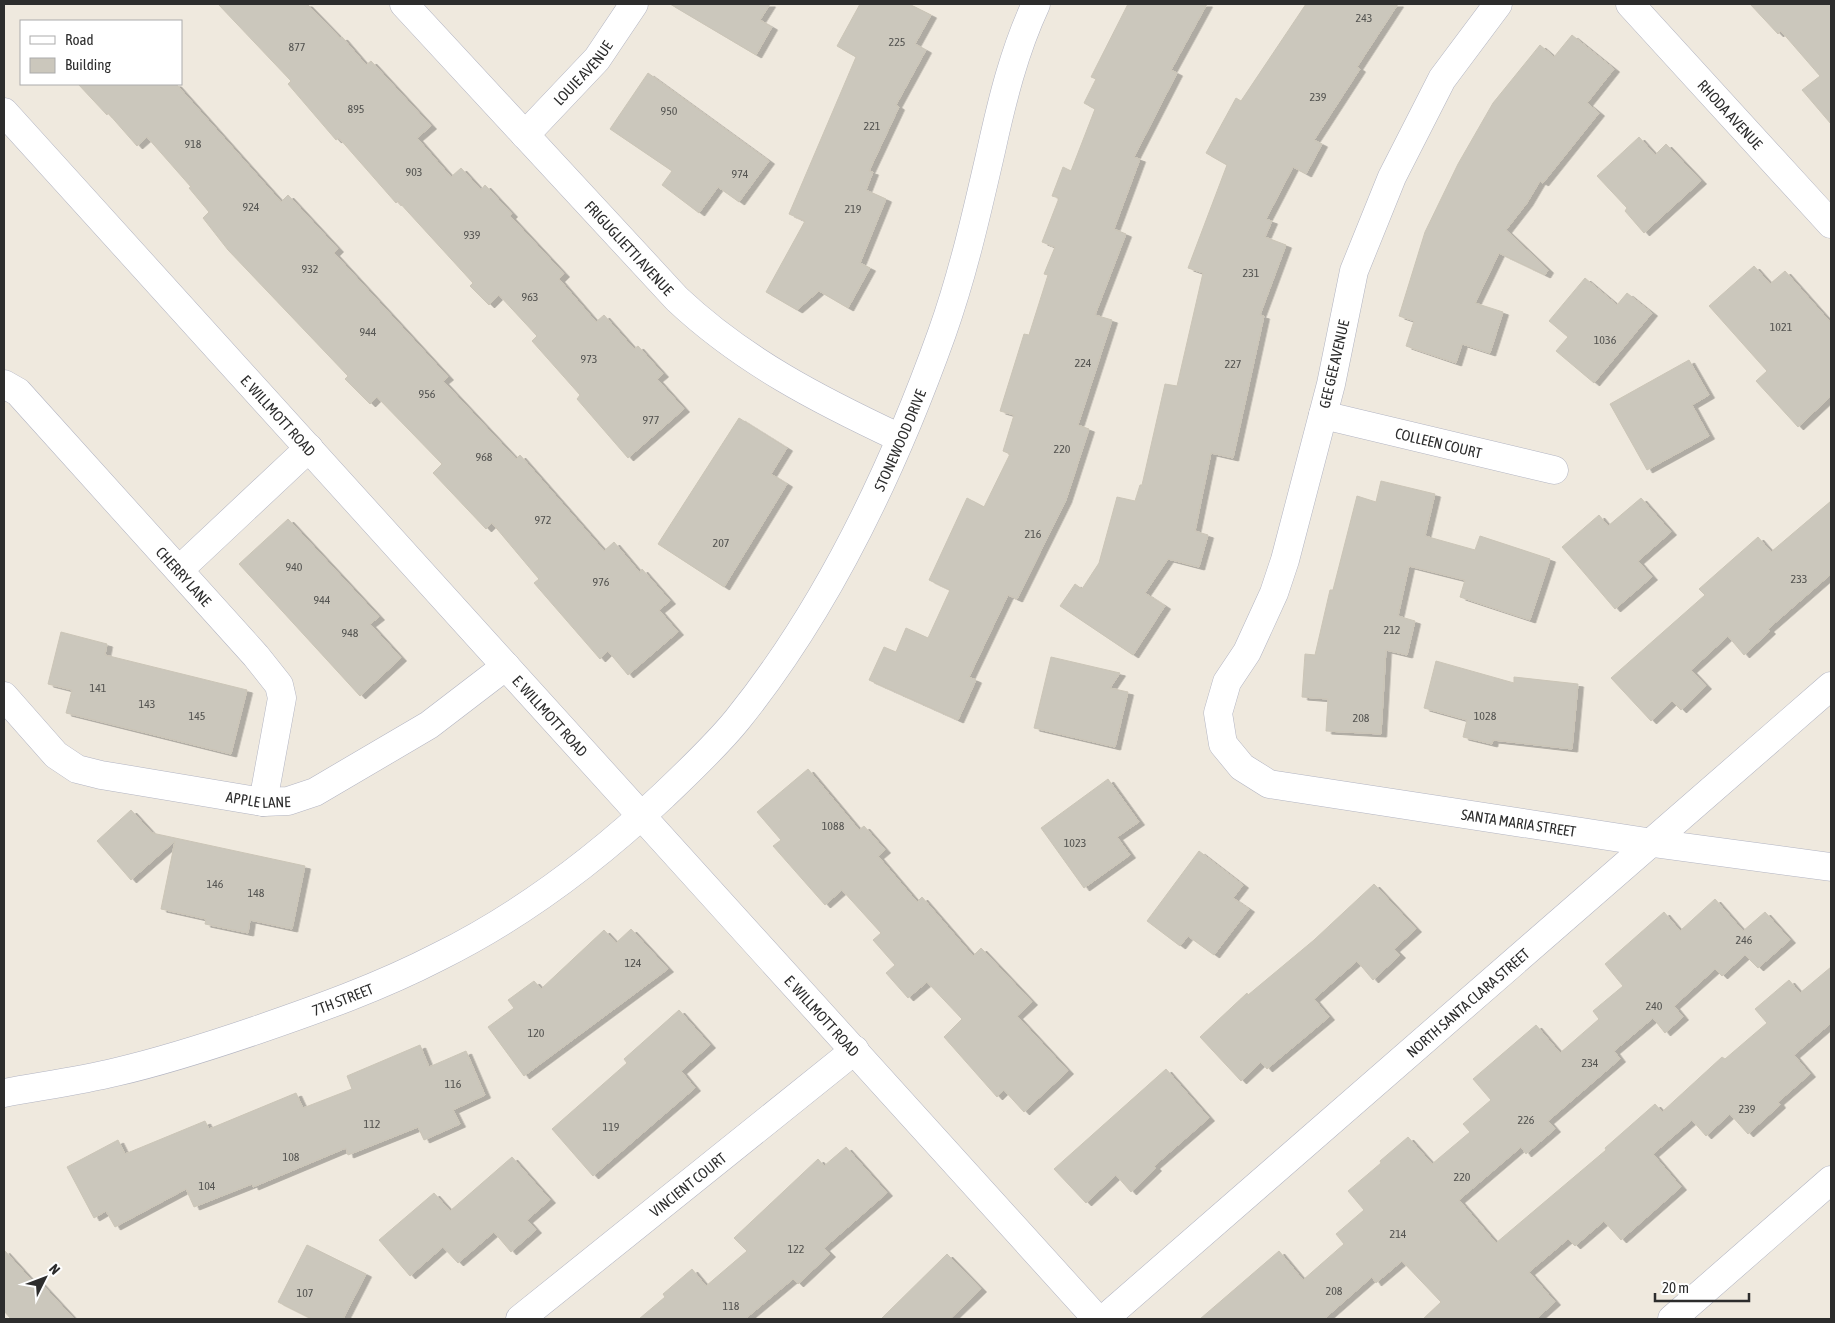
<svg xmlns="http://www.w3.org/2000/svg" width="1835" height="1323" font-family="'Asap Condensed',sans-serif">
<defs>
<filter id="shadow"><feDropShadow dx="5.5" dy="3" stdDeviation="0" flood-color="#0004"/></filter>
</defs>
<rect width="100%" height="100%" fill="#efe9de"/>
<g fill="#cbc7bc" stroke="#cbc5b7" filter="url(#shadow)">
<path d="M218 4H307L340 38 342 37 366 65 371 61 431 126 417 138 451 177 461 168 481 190 485 185 512 214 510 216 564 274 559 279 596 322 604 315 634 349 638 346 663 374 657 379 684 409 628 458 577 399 580 395 532 341 537 336 499 295 489 305 470 286 473 283 398 201 396 203 339 138 336 140 288 84 291 81Z"/>
<path d="M670 4H770L760 20 772 27 756 55Z"/>
<path d="M860 4H909L931 15 915 44 926 50 896 105 899 107 869 171 873 172 866 190 886 199 860 263 870 268 848 308 819 291 797 310 766 292 805 221 789 214 856 57 837 46Z"/>
<path d="M1128 4H1207L1171 70 1177 73 1134 157 1140 159 1114 229 1126 234 1095 315 1112 320 1078 425 1089 429 1066 500 1017 599 1008 595 969 677 976 680 958 720 869 680 884 647 896 652 906 628 928 638 950 590 929 580 967 498 984 507 1010 454 1003 451 1014 415 1000 411 1024 334 1029 335 1048 275 1044 274 1055 247 1042 242 1059 198 1052 196 1063 167 1071 171 1095 109 1084 103 1096 79 1091 77Z"/>
<path d="M1306 4H1398L1357 67 1360 69 1314 140 1322 144 1306 174 1293 167 1266 219 1272 221 1265 237 1286 245 1260 315 1264 316 1233 458 1211 453 1195 531 1208 535 1199 567 1168 559 1145 593 1165 606 1133 655 1060 606 1075 584 1082 589 1099 563 1117 497 1135 501 1140 485H1142L1165 384 1177 386 1203 273 1188 268 1227 165 1206 153 1236 98 1241 101Z"/>
<path d="M1750 4H1831V124L1802 90 1820 76 1781 31 1778 34Z"/>
<path d="M1572 35 1614 69 1587 103 1599 113 1543 183 1540 181 1527 203 1506 230 1548 270 1545 275 1499 253 1475 303 1503 312 1490 353 1462 344 1456 363 1406 346 1414 321 1399 316 1425 232 1458 164 1493 103 1540 45 1554 57Z"/>
<path d="M648 73 769 161 739 202 718 187 699 213 662 185 672 171 610 129Z"/>
<path d="M78 84H176L281 202 288 195 338 249 334 253 448 377 443 381 516 459 520 455 604 551 614 542 640 573 642 569 670 601 659 610 678 632 628 675 608 651 600 659 534 583 539 579 492 523 486 529 433 473 442 464 377 397 370 404 345 379 348 376 228 250 203 218 209 212 189 188 191 187 147 137 137 146 108 113 107 115Z"/>
<path d="M1639 137 1655 155 1666 144 1701 181 1644 233 1625 211 1627 208 1597 176Z"/>
<path d="M1754 266 1770 284 1785 271 1831 323V396L1798 427 1756 381 1767 371 1709 306Z"/>
<path d="M1585 278 1617 305 1627 293 1652 313 1594 383 1556 351 1568 337 1549 321Z"/>
<path d="M1689 360 1709 395 1692 405 1709 436 1647 470 1610 404Z"/>
<path d="M739 418 787 448 771 474 787 484 724 587 658 544Z"/>
<path d="M1381 481 1435 494 1425 536 1475 550 1480 536 1550 559 1530 620 1460 597 1465 580 1409 566 1398 616 1415 621 1407 655 1386 650 1381 734 1326 731 1328 699 1302 697 1305 654 1315 655 1330 590H1333L1357 496 1376 502Z"/>
<path d="M1641 498 1671 532 1638 561 1652 577 1615 609 1562 547 1599 515 1608 526Z"/>
<path d="M1831 501V574L1768 629 1770 631 1744 655 1728 636 1691 670 1706 686 1681 710 1672 701 1651 721 1611 678 1705 595 1699 589 1758 537 1771 552Z"/>
<path d="M288 519 379 617 370 624 401 658 360 696 239 564Z"/>
<path d="M61 632 107 644 105 655 247 690 231 754 66 713 72 690 48 684Z"/>
<path d="M1051 657 1120 673 1110 688 1128 692 1115 747 1034 728Z"/>
<path d="M1436 661 1514 683V677L1578 684 1572 749 1493 740 1492 744 1463 737 1467 720 1424 708Z"/>
<path d="M808 769 859 830 864 826 885 850 878 856 917 902 922 897 973 956 981 948 1032 1002 1017 1016 1068 1071 1024 1112 1004 1090 997 1097 944 1037 962 1019 927 982 908 998 886 973 895 965 873 940 881 933 842 890 825 905 773 846 781 840 757 812Z"/>
<path d="M1108 779 1139 822 1117 837 1130 855 1084 888 1041 828Z"/>
<path d="M131 810 152 833 305 866 292 929 250 920 248 933 205 924 206 919 161 909 175 841 131 880 97 841Z"/>
<path d="M1199 851 1243 885 1233 898 1249 909 1214 955 1188 936 1180 946 1147 921Z"/>
<path d="M1374 884 1416 929 1394 949 1400 955 1373 980 1357 961 1314 999 1329 1017 1267 1069 1261 1062 1241 1081 1200 1037 1247 993 1248 995 1314 940Z"/>
<path d="M1715 899 1743 931 1765 912 1790 940 1758 968 1745 955 1722 976 1715 969 1674 1006 1683 1017 1665 1033 1653 1018 1614 1051 1620 1059 1548 1121 1555 1129 1526 1154 1521 1147 1459 1200 1496 1243 1606 1150 1605 1148 1655 1104 1662 1112 1722 1057 1725 1059 1767 1023 1755 1009 1789 980 1800 993 1831 967V1023L1794 1055 1810 1074 1778 1102 1780 1105 1748 1134 1730 1114 1706 1136 1692 1120 1653 1154 1681 1187 1621 1240 1604 1221 1575 1246 1568 1239 1529 1272 1555 1302 1536 1319H1423L1441 1302 1402 1261 1376 1283 1372 1277 1324 1319H1200L1279 1251 1303 1280 1344 1244 1336 1234 1364 1210 1348 1191 1381 1163 1380 1161 1408 1137 1432 1164 1470 1132 1463 1124 1491 1100 1473 1079 1536 1025 1560 1053 1599 1019 1593 1011 1623 986 1605 964 1664 912 1680 931Z"/>
<path d="M631 929 668 969 524 1076 488 1027 514 1008 508 1000 534 981 541 989 604 930 616 943Z"/>
<path d="M679 1010 710 1045 681 1071 695 1088 593 1176 552 1129 627 1063 624 1059Z"/>
<path d="M420 1045 429 1067 466 1051 485 1095 453 1110 460 1124 424 1140 418 1127 348 1155 346 1148 253 1187 252 1184 194 1207 186 1189 115 1227 106 1211 94 1218 67 1167 118 1140 125 1154 205 1121 209 1129 296 1093 303 1108 352 1089 347 1076Z"/>
<path d="M1166 1069 1209 1118 1154 1166 1156 1168 1131 1192 1116 1175 1086 1203 1054 1169Z"/>
<path d="M846 1147 887 1193 824 1248 830 1254 798 1284 793 1279 745 1319H639L665 1297 663 1294 692 1269 706 1286 747 1251 734 1238 818 1159 824 1166Z"/>
<path d="M512 1157 550 1200 527 1220 536 1230 511 1252 494 1232 458 1263 443 1247 410 1276 379 1240 434 1193 450 1211Z"/>
<path d="M307 1245 366 1274 343 1319H312L278 1302Z"/>
<path d="M4 1250 33 1282 37 1279 74 1319H11L4 1311Z"/>
<path d="M947 1254 981 1289 950 1319H881Z"/>
</g>
<g fill="none" stroke-linecap="round" stroke-linejoin="round">
<g stroke="#b2b4c2" stroke-width="29">
<g id="street">
<path id="s1" d="M404 4 677 299C743 361 819 400 900 438"/>
<path id="s2" d="M1498 4 1442 79 1392 177 1354 271 1331 384 1285 560 1274 593 1247 652 1227 682 1218 713 1223 744 1242 767 1269 784 1653 843 1831 867"/>
<path id="s3" d="M1630 4 1831 224"/>
<path id="s4" d="M4 112 1097 1319"/>
<path id="s5" d="M525 135 597 59 634 4"/>
<path id="s6" d="M4 384 18 392 256 656 279 685 282 698 263 802"/>
<path id="s7" d="M1323 415 1554 470"/>
<path d="M179 570 309 448"/>
<path id="s8" d="M4 696 56 755 77 769 101 775 263 802 288 801 315 792 429 725 506 666"/>
<path id="s9" d="M520 1319 855 1050"/>
<path id="s10" d="M1104 1319 1831 686"/>
<path d="M1672 1319 1831 1180"/>
</g>
</g>
<g stroke="#b2b4c2" stroke-width="29">
<g id="secondary">
<path id="s11" d="M4 1093C41 1086 79 1081 116 1072 164 1061 210 1046 257 1030 318 1009 380 987 438 957 521 916 596 859 663 796 688 772 715 747 737 720 829 606 893 470 942 333 963 274 977 212 991 151 1002 101 1014 51 1036 4"/>
</g>
</g>
<use href="#street" stroke="#fff" stroke-width="28"/>
<use href="#secondary" stroke="#fff" stroke-width="28"/>
</g>
<g text-anchor="middle" dominant-baseline="central" stroke-width="4.5" stroke-linejoin="round" paint-order="stroke">
<g font-size="12" fill="#545451">
<text x="1364" y="18">243</text>
<text x="897" y="42">225</text>
<text x="297" y="47">877</text>
<text x="1318" y="97">239</text>
<text x="356" y="109">895</text>
<text x="669" y="111">950</text>
<text x="872" y="126">221</text>
<text x="193" y="144">918</text>
<text x="414" y="172">903</text>
<text x="740" y="174">974</text>
<text x="251" y="207">924</text>
<text x="853" y="209">219</text>
<text x="472" y="235">939</text>
<text x="310" y="269">932</text>
<text x="1251" y="273">231</text>
<text x="530" y="297">963</text>
<text x="1781" y="327">1021</text>
<text x="368" y="332">944</text>
<text x="1605" y="340">1036</text>
<text x="589" y="359">973</text>
<text x="1083" y="363">224</text>
<text x="1233" y="364">227</text>
<text x="427" y="394">956</text>
<text x="651" y="420">977</text>
<text x="1062" y="449">220</text>
<text x="484" y="457">968</text>
<text x="543" y="520">972</text>
<text x="1033" y="534">216</text>
<text x="721" y="543">207</text>
<text x="294" y="567">940</text>
<text x="1799" y="579">233</text>
<text x="601" y="582">976</text>
<text x="322" y="600">944</text>
<text x="1392" y="630">212</text>
<text x="350" y="633">948</text>
<text x="98" y="688">141</text>
<text x="147" y="704">143</text>
<text x="197" y="716">145</text>
<text x="1485" y="716">1028</text>
<text x="1361" y="718">208</text>
<text x="833" y="826">1088</text>
<text x="1075" y="843">1023</text>
<text x="215" y="884">146</text>
<text x="256" y="893">148</text>
<text x="1744" y="940">246</text>
<text x="633" y="963">124</text>
<text x="1654" y="1006">240</text>
<text x="536" y="1033">120</text>
<text x="1590" y="1063">234</text>
<text x="453" y="1084">116</text>
<text x="1747" y="1109">239</text>
<text x="1526" y="1120">226</text>
<text x="372" y="1124">112</text>
<text x="611" y="1127">119</text>
<text x="291" y="1157">108</text>
<text x="1462" y="1177">220</text>
<text x="207" y="1186">104</text>
<text x="1398" y="1234">214</text>
<text x="796" y="1249">122</text>
<text x="1334" y="1291">208</text>
<text x="305" y="1293">107</text>
<text x="731" y="1306">118</text>
</g>
<g font-size="15" fill="#2d2d2d" stroke="#fff">
<text stroke="none"><textPath href="#s5" startOffset="85">LOUIE AVENUE</textPath></text>
<text stroke="none"><textPath href="#s3" startOffset="149">RHODA AVENUE</textPath></text>
<text stroke="none"><textPath href="#s1" startOffset="332">FRIGUGLIETTI AVENUE</textPath></text>
<text transform="translate(1334 364) rotate(-77)">GEE GEE AVENUE</text>
<text stroke="none"><textPath href="#s4" startOffset="409">E. WILLMOTT ROAD</textPath></text>
<text stroke="none"><textPath href="#s11" startOffset="1165">STONEWOOD DRIVE</textPath></text>
<text stroke="none"><textPath href="#s7" startOffset="119">COLLEEN COURT</textPath></text>
<text stroke="none"><textPath href="#s6" startOffset="264">CHERRY LANE</textPath></text>
<text stroke="none"><textPath href="#s4" startOffset="814">E. WILLMOTT ROAD</textPath></text>
<text stroke="none"><textPath href="#s8" startOffset="288">APPLE LANE</textPath></text>
<text stroke="none"><textPath href="#s2" startOffset="1116">SANTA MARIA STREET</textPath></text>
<text stroke="none"><textPath href="#s11" startOffset="352">7TH STREET</textPath></text>
<text stroke="none"><textPath href="#s10" startOffset="482">NORTH SANTA CLARA STREET</textPath></text>
<text stroke="none"><textPath href="#s4" startOffset="1219">E. WILLMOTT ROAD</textPath></text>
<text stroke="none"><textPath href="#s9" startOffset="215">VINCIENT COURT</textPath></text>
</g>
</g>
<rect width="1835" height="1323" fill="none" stroke="#2d2d2d" stroke-width="10"/>
<rect x="20" y="20" width="162" height="65" fill="#ffffff" stroke="#ababab"/>
<rect x="30" y="36" width="25" height="8" fill="#ffffff" stroke="#ababab"/>
<text x="65" y="45" font-size="15" fill="#2d2d2d">Road</text>
<rect x="30" y="58" width="25" height="15" fill="#cbc7bc" stroke="#ababab"/>
<text x="65" y="70" font-size="15" fill="#2d2d2d">Building</text>
<g transform="translate(45 1278) rotate(48)" stroke="#ffffff" stroke-width="4" paint-order="stroke">
<path d="M0-4L9 19L0 12L-9 19Z" fill="#2d2d2d"/>
<text y="-8" font-size="14" font-weight="bold" text-anchor="middle" fill="#2d2d2d">N</text>
</g>
<path d="M1655 1293v8h94v-8" fill="none" stroke="#2d2d2d" stroke-width="2.5"/>
<text x="1662" y="1293" font-size="15" fill="#2d2d2d" stroke="#ffffff" stroke-width="4" paint-order="stroke">20 m</text>
</svg>
